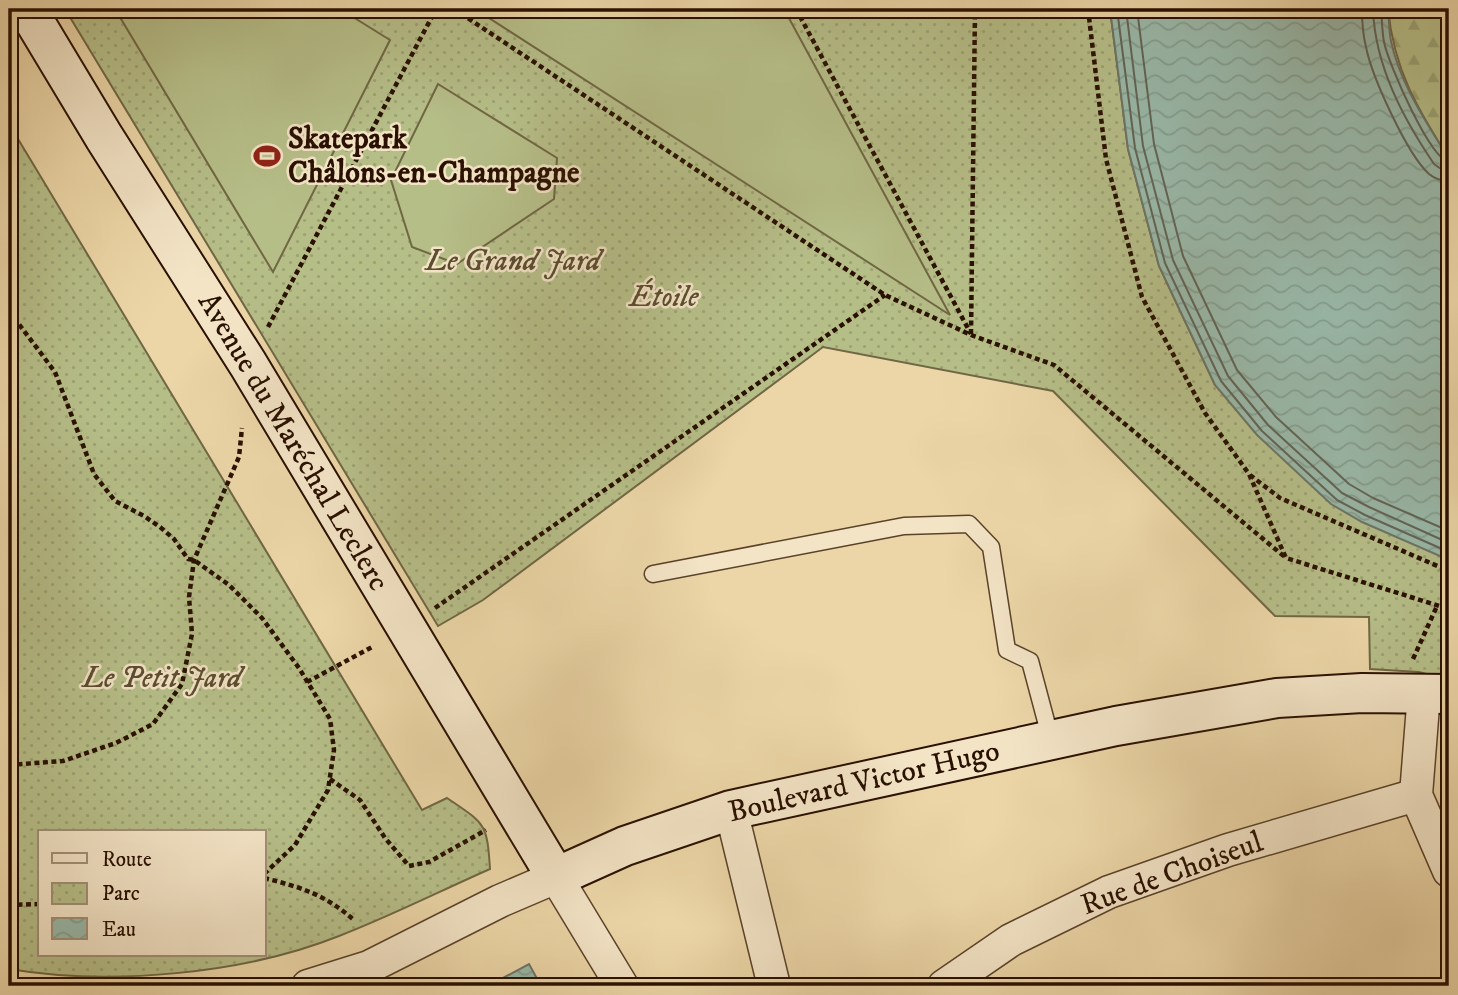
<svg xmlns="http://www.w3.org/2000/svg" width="1458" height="995" font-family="'IM FELL DW Pica',serif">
<defs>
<pattern id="forest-firs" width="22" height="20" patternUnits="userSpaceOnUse" patternTransform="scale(1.75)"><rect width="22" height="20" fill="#b6be88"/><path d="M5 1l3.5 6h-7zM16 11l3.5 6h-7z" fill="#9ca274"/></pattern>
<pattern id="park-dots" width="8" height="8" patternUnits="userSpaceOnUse" patternTransform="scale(1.75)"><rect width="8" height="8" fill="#b6be88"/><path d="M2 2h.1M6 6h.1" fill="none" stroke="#9ca274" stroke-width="1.8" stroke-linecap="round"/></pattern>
<pattern id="water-waves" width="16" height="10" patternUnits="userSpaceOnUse" patternTransform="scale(1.75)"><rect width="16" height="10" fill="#99b9aa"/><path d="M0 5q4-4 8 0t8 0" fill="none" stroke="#849e90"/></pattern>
</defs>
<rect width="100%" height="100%" fill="#ecd6a7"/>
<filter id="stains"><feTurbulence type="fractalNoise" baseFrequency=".00286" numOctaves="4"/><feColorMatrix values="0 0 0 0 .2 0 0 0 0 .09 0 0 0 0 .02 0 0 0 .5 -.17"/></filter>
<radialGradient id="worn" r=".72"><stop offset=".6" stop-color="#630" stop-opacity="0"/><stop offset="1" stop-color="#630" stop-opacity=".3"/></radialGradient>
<path fill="url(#forest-firs)" stroke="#706744" stroke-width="2" d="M1388 9H1449V159C1417 108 1394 70 1388 9Z"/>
<g fill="url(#park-dots)" stroke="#706744" stroke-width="2" fill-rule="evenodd">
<path d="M65 9H1110L1128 149 1159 266 1215 385 1449 557V680L1419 672 1370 669 1369 617 1275 616 1053 391 823 347 483 600 438 626Z"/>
<path d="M9 124 422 810 447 798C485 824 487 822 490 869 440 891 391 916 339 936 244 974 110 986 9 969ZM40 832H264V955H40Z"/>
</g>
<g fill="#b6be88" stroke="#706744" stroke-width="2">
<path d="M115 9H340L390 40 273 272Z"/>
<path d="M475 9H784L950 315Z"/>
<path d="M438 84 557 158 554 199 457 264 412 247 391 180Z"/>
</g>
<g fill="url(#water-waves)" stroke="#6c7566" stroke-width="2">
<path d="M1110 9H1388C1389 19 1389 31 1391 41 1400 84 1427 123 1449 159V560L1362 522 1331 504 1257 435 1215 385 1159 266 1128 149Z"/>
<path d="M529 964 541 986H488Z"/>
</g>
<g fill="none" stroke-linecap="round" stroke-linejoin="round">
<g stroke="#616455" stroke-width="2">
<path d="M1117 9 1135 148 1165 263 1221 381 1262 431 1337 500 1365 515 1449 552"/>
<path d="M1126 9 1143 146 1173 260 1228 376 1268 425 1342 493 1369 507 1449 543"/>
<path d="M1137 9 1154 144 1183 256 1237 370 1276 417 1349 484 1373 498 1449 531"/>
<path d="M1362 9C1362 21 1363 35 1366 47 1372 77 1407 154 1429 174 1435 179 1442 181 1449 181"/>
<path d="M1373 9C1375 66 1403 118 1434 164L1441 169 1449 170"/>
<path d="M1381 9C1382 20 1382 31 1384 42 1388 63 1430 159 1449 162"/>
</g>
<g stroke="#5a422a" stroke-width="19">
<path id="service" d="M653 574 904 526 969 524 991 547 1007 650 1030 661 1051 740"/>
</g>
<g stroke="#5a422a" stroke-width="35">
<g id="minor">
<path d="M1424 693 1416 795 1449 871"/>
<path d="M731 810 774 986"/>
<path d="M308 986 369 967 500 901 556 877 622 986"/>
<path d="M944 986 1011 940 1109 892 1228 850 1416 795"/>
</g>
</g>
<g stroke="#291000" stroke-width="42">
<path id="secondary" d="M27 9 104 137 248 364 556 877 625 846 731 810 1116 726 1277 698 1362 693 1449 694"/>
</g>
<g stroke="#291000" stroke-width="4.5" stroke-dasharray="5 3.5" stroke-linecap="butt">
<path d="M454 9 885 295 971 335 1054 365 1286 558"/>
<path d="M796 9 971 334"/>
<path d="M1088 9 1106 159 1142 297 1205 413 1249 474 1286 558 1449 609"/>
<path d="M9 311 55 372 94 474 115 501 144 516 160 527 174 539 188 559 194 560 229 585 262 618 299 668 330 719 334 750 328 790 295 845 264 874"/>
<path d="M268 327 436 9"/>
<path d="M971 334 975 9"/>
<path d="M1250 475 1280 498 1449 571"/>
<path d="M435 608 885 295"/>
<path d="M1413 659 1437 606"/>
<path d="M307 682 374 646"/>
<path d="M9 765 63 761 116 743 153 724 182 684 192 634 189 597 194 560 239 457 242 428"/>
<path d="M330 779 360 800 385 838 409 866 429 862 486 830"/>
<path d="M264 878C301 887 326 895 355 921"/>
<path d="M9 905 40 904"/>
</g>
<use href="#service" stroke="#f3e4c6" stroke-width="16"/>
<use href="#minor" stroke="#f3e4c6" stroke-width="32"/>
<use href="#secondary" stroke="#f3e4c6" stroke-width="38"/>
</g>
<defs>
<g id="stadium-bare" transform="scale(2.1)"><path d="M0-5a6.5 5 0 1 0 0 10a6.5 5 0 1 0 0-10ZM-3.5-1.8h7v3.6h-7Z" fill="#8f2418" stroke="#f3e4c6" stroke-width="2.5" paint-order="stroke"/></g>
</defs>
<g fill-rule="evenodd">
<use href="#stadium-bare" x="267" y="156"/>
</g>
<g text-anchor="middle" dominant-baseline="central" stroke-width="5" stroke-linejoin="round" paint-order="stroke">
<g font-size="30" font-weight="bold" fill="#291000" stroke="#f3e4c6" text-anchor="start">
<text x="288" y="139">Skatepark<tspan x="288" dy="34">Châlons-en-Champagne</tspan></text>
</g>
<g font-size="30" font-style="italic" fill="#5a4d30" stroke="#f3e4c6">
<text x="513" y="261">Le Grand Jard</text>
<text x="664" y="297">Étoile</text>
<text x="162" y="678">Le Petit Jard</text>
</g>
<g font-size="30" fill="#291000" stroke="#f3e4c6">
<text transform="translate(293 442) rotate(59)">Avenue du Maréchal Leclerc</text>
<text transform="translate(864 782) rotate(-13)">Boulevard Victor Hugo</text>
<text transform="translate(1172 874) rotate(-20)">Rue de Choiseul</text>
</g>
</g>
<rect width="1458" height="995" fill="none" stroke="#ecd6a7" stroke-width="35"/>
<rect x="10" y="10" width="1437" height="974" fill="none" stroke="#291000" stroke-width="3.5"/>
<rect x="18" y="18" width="1423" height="960" fill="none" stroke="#291000" stroke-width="2"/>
<rect x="38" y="830" width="228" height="126" fill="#f3e4c6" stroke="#a28f77" stroke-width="2"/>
<rect x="52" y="853" width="35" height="10" fill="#f3e4c6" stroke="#a28f77" stroke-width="2"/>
<text x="102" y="866" font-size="21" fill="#291000">Route</text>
<rect x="52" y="883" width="35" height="21" fill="url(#park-dots)" stroke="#a28f77" stroke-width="2"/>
<text x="102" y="900" font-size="21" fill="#291000">Parc</text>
<rect x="52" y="918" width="35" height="21" fill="url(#water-waves)" stroke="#a28f77" stroke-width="2"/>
<text x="102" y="936" font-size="21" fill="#291000">Eau</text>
<rect width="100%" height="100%" filter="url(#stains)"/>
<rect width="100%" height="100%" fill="url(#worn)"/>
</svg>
